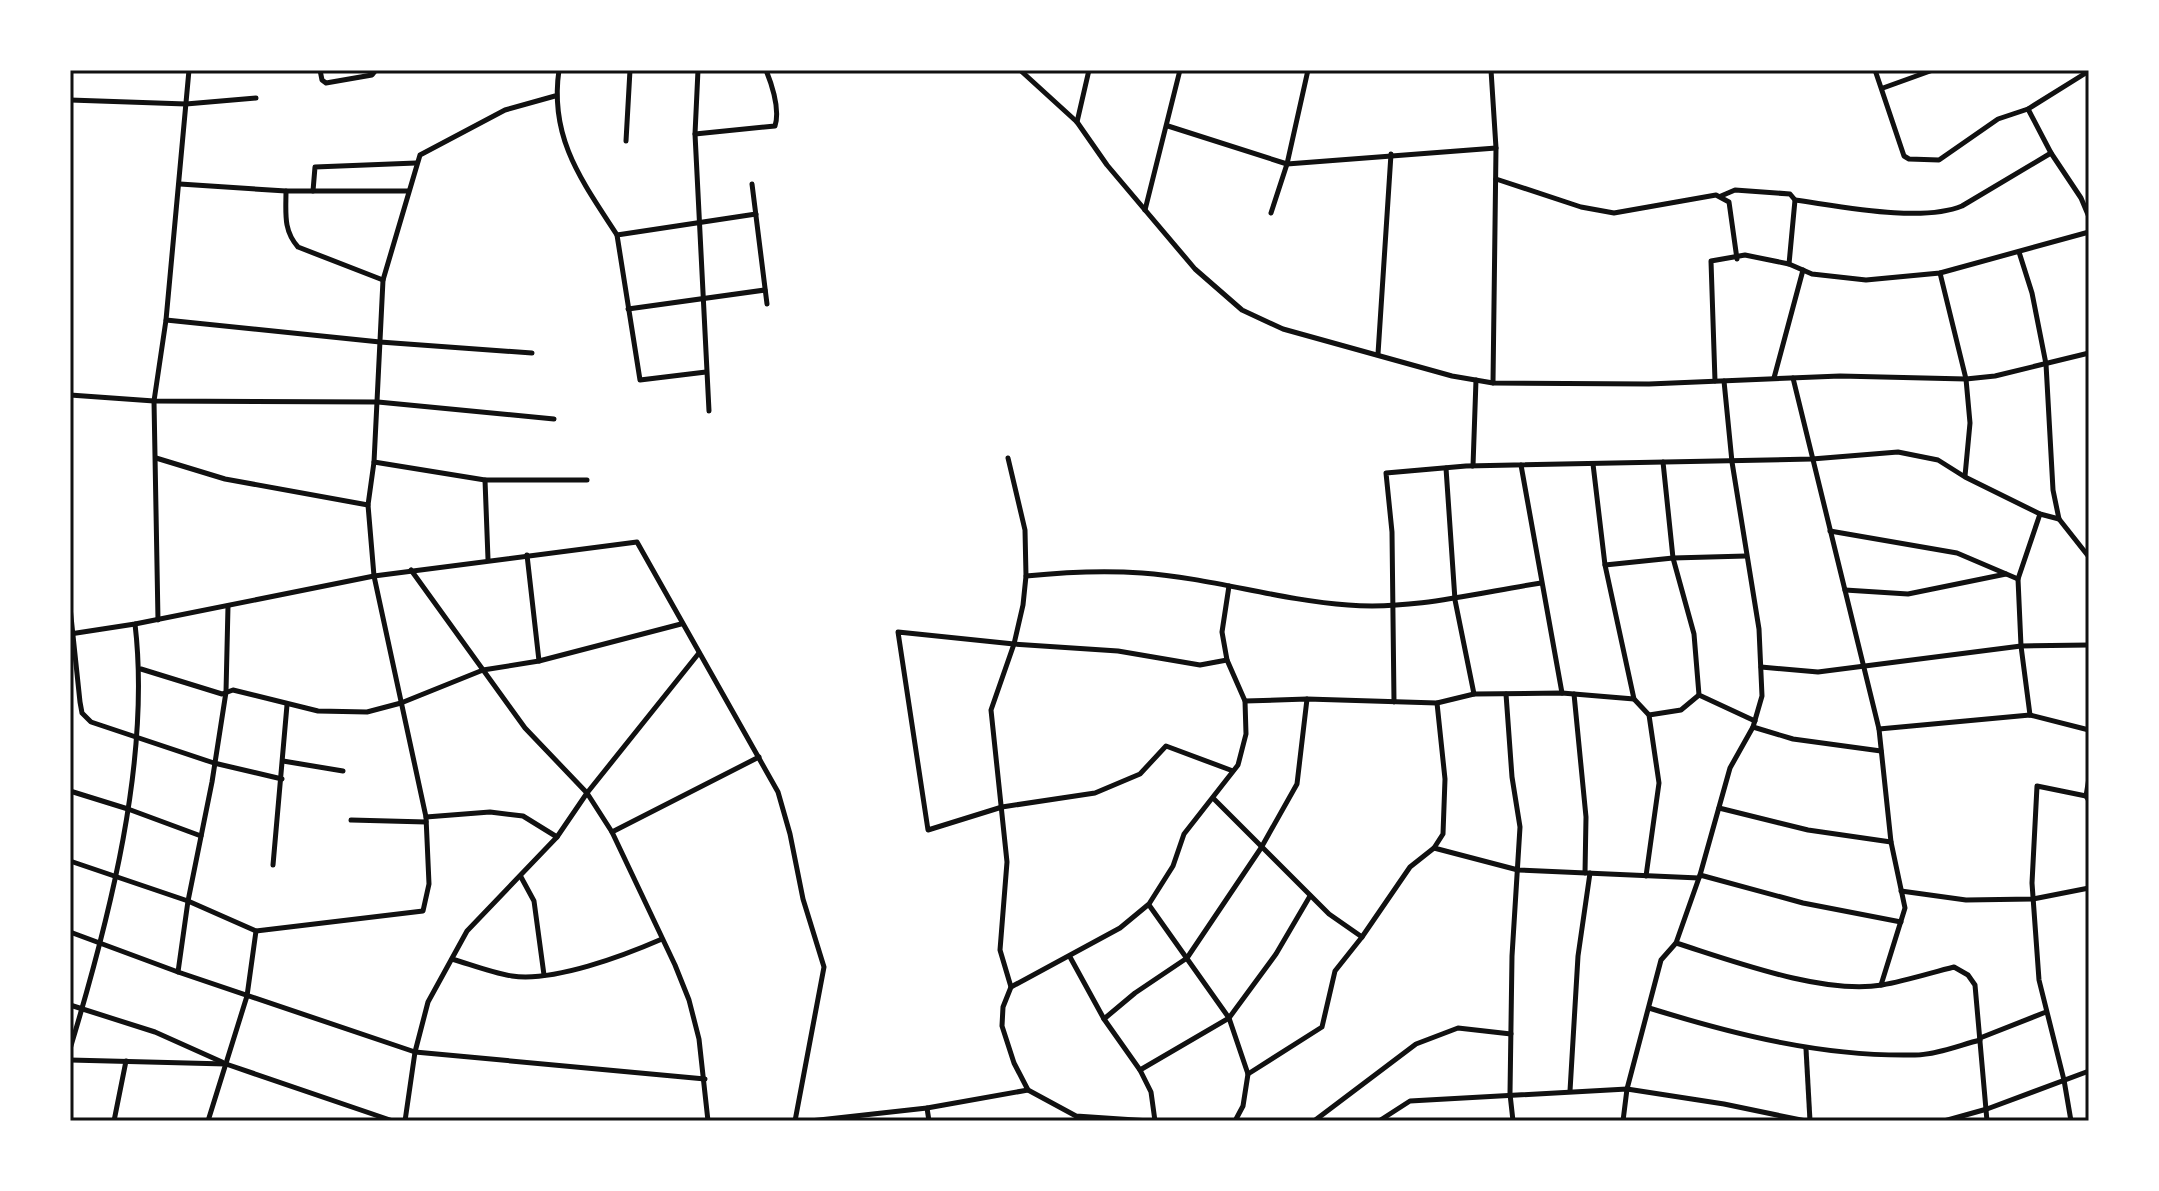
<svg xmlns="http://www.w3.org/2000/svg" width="2159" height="1191" font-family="Montserrat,sans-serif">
<rect width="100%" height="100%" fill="#fff"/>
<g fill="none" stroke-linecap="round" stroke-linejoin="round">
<g stroke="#111" stroke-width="5">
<path d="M320 70 322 80 326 83 372 75 376 70"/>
<path d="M559 70C549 138 582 181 617 235L756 214"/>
<path d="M698 70 695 134 709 411"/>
<path d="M1020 70 1077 122 1107 165 1195 269 1242 310 1283 329 1452 376 1493 383 1649 384 1840 376 1966 379 1995 376 2089 353"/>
<path d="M1491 70 1496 148 1493 383"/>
<path d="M1875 70 1904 156 1909 159 1939 160 1998 119 2028 109 2089 71"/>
<path d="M1883 88 1933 70"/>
<path d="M70 100 186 104 256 98"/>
<path d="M2028 109 2051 153 2081 198 2089 217"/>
<path d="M1077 122 1089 70"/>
<path d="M1168 126 1287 164 1496 148"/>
<path d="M695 134 775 126C780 110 772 85 766 70"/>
<path d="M626 141 630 70"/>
<path d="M1496 179 1581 207 1614 213 1716 195 1729 202 1737 259"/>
<path d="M180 184 286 191H408"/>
<path d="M752 184 767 304"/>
<path d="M286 191C286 213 283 230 298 247L383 280"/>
<path d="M313 191 315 167 416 163"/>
<path d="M1721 196 1735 190 1790 194 1795 200 1789 264"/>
<path d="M1795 200C1839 206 1921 223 1962 206L2051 153"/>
<path d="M1145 210 1180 70"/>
<path d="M1271 213 1287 164 1308 70"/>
<path d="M617 235 640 380 706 372"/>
<path d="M2019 252 2032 293 2046 364 2053 490 2059 519 2089 557"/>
<path d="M1940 273 1966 379 1970 423 1965 476"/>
<path d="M628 309 765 290"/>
<path d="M166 320 380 342 532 353"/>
<path d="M1378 354 1391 154"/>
<path d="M1774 378 1803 270"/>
<path d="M1793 378 1879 729 1891 842 1905 908 1881 985"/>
<path d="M1715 381 1711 261 1745 255 1789 264 1812 274 1866 280 1940 273 2089 232"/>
<path d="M70 395 154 401 378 402 554 419"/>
<path d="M156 458 225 479 368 505"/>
<path d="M1008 458 1025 530 1026 576 1023 605 1014 644 991 710 1007 862 1000 950 1011 987"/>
<path d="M374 462 485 480H587"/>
<path d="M1663 462 1673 558 1694 634 1699 695 1755 721"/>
<path d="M1593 464 1605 565 1634 699 1649 715 1659 783 1646 876"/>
<path d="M1521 465 1562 693"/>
<path d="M1473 466 1476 380"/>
<path d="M1446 468 1455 600 1474 694"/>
<path d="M485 480 488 559"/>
<path d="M1830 531 1957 553 2018 579"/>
<path d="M527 555 539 661"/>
<path d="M1605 565 1673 558 1746 556"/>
<path d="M411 570 525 728 587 793 612 832 675 965 689 1000 699 1039 708 1121"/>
<path d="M1026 576C1065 572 1103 570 1142 573 1211 578 1279 600 1348 605 1414 610 1477 593 1541 583"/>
<path d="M1845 590 1908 594 2006 574"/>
<path d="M70 607 80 702 82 713 91 722 214 763 282 779"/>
<path d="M158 620 154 401 166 320 189 70"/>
<path d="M70 634 135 624 374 576 637 542 778 792 790 834 803 899 824 967 795 1121"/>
<path d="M1227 660 1200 665 1118 651 1014 644 898 632 928 830 1002 807 1095 793 1140 774 1166 746 1233 771"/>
<path d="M1761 667 1818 672 2021 646 2089 645"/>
<path d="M141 669 222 694 233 690 318 711 367 712 401 703 483 670 539 661 681 624"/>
<path d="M1506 694 1512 777 1520 827 1512 956 1510 1094 1513 1121"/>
<path d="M1574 694 1586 817 1585 873"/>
<path d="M1245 701 1307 699 1437 703 1474 694 1562 693 1634 699"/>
<path d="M1394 702 1392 532 1386 473 1466 466 1812 459 1898 452 1938 460 1965 477 2040 514 2059 519"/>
<path d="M1649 715 1681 710 1699 695"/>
<path d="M2030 715 2021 646 2018 579 2040 514"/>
<path d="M1753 727 1793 739 1881 751"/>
<path d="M1879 729 2030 715 2089 730"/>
<path d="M283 761 343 771"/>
<path d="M2089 778 2086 796 2089 801"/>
<path d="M70 791 128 809 201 836"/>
<path d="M1213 798 1329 914 1362 937"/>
<path d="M1719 808 1808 830 1891 842"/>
<path d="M426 817 490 812 523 816 557 837"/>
<path d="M351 820 426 822"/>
<path d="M612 832 759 757"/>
<path d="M1434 848 1518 870 1699 878"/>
<path d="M70 861 188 901 256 931 423 911 429 884 426 817 374 576 368 505 374 462 383 280 420 155 505 110 555 96"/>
<path d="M273 865 287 705"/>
<path d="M1700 875 1803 903 1901 922"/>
<path d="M521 877 534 901 544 975"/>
<path d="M1901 891 1966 900 2033 899 2089 888"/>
<path d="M1149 905 1229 1018 1248 1074 1243 1106 1235 1121"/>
<path d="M70 932 178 972 415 1052 705 1079"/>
<path d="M1676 943C1733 961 1824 995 1882 985 1906 981 1930 973 1954 967L1968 975 1975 985 1987 1121"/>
<path d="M1070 957 1104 1019 1140 1070 1151 1092 1155 1121"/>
<path d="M452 959C472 965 492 973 512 976 554 982 623 956 662 939"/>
<path d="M178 972 188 901 212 782 226 692 228 606"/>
<path d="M70 1005 155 1032 222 1062"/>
<path d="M1649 1008C1736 1035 1823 1057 1915 1055 1936 1055 1960 1045 1980 1040"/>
<path d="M1104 1019 1135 993 1187 958 1261 848 1297 784 1307 699"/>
<path d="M1980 1038 2046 1012"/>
<path d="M70 1049C109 920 151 759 135 624"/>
<path d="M1806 1049 1810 1121"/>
<path d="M70 1060 226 1064 393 1121"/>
<path d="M1140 1070 1229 1018 1276 954 1310 896"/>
<path d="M1248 1074 1322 1027 1335 971 1362 937 1410 867 1434 848 1443 834 1445 779 1437 703"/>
<path d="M1570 1091 1578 956 1590 873"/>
<path d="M927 1108 929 1121"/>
<path d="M114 1121 126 1061"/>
<path d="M208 1121 247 996 256 931"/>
<path d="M405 1121 415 1052 428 1002 467 931 557 837 587 793 699 653"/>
<path d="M810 1121 927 1108 1028 1090"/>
<path d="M1150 1121 1076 1116 1028 1090 1014 1063 1002 1026 1003 1007 1011 987 1120 928 1149 904 1173 866 1184 834 1238 765 1246 734 1245 701 1227 660 1222 632 1229 586"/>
<path d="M1314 1121 1416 1044 1458 1028 1511 1034"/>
<path d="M1379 1121 1410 1101 1627 1089 1724 1104 1806 1121"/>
<path d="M1623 1121 1627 1089 1661 960 1676 943 1700 875 1730 768 1753 727 1762 696 1759 629 1732 462 1724 381"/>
<path d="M1944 1121 1987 1109 2089 1071"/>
<path d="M2071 1121 2064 1080 2039 980 2032 883 2037 786 2086 796"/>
</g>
</g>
<rect width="2159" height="1191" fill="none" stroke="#ffffff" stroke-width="144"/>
<rect x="72" y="72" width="2015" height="1047" fill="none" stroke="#111" stroke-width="3"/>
</svg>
